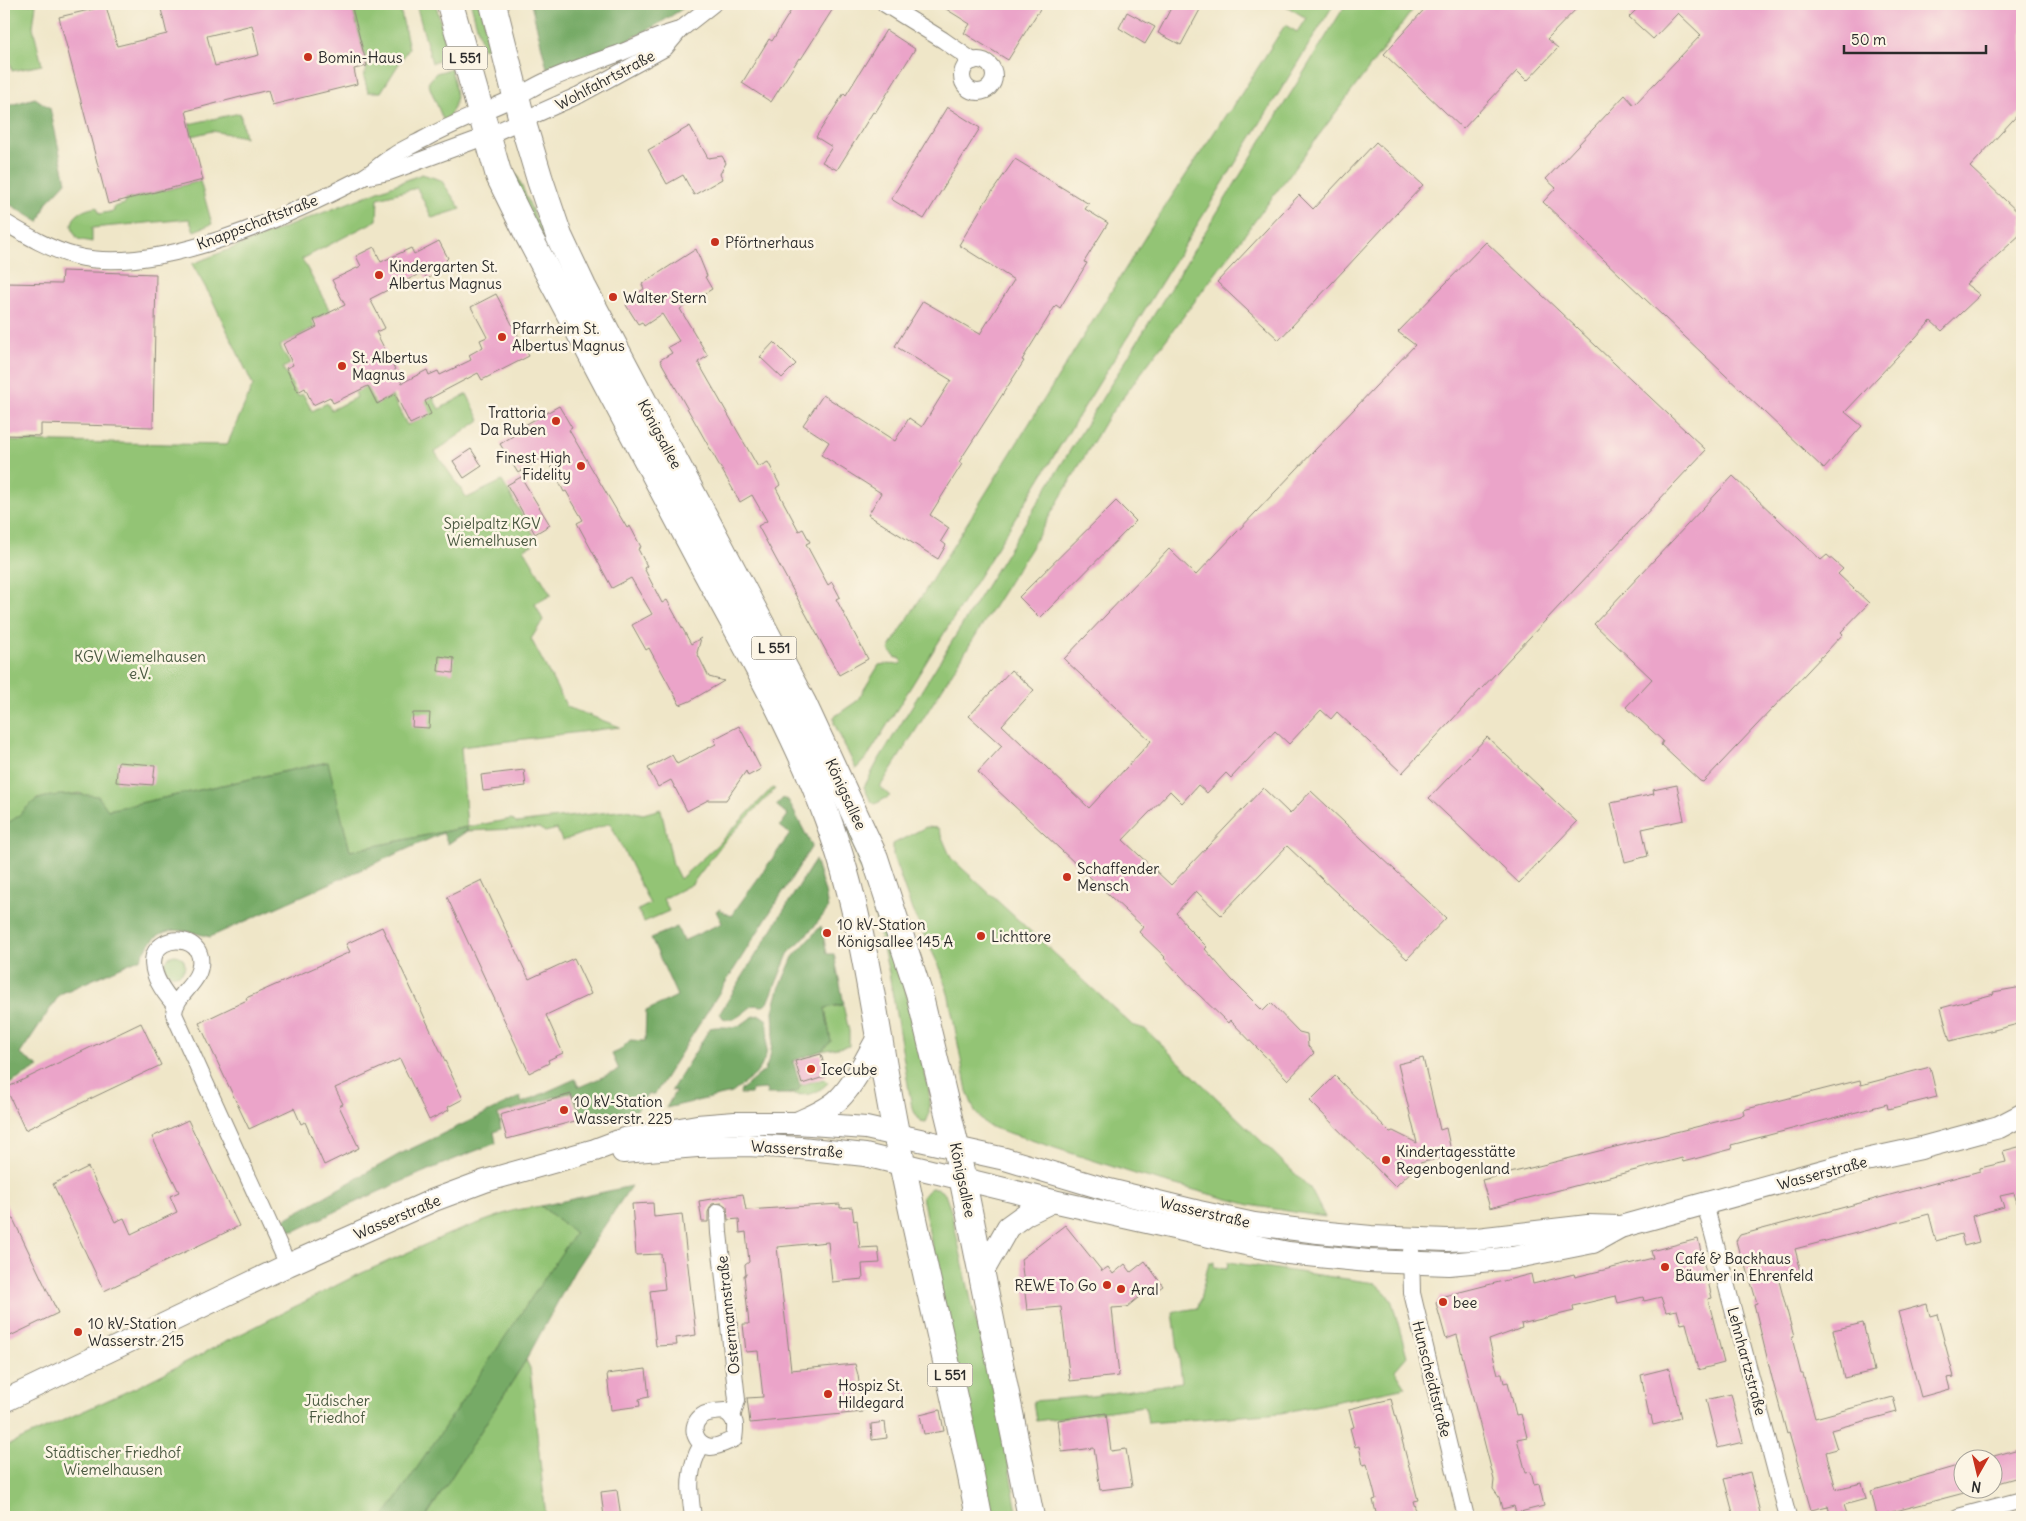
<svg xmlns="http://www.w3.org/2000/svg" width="2026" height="1521" font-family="Delius,sans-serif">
<rect width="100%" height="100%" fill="#fcf5e5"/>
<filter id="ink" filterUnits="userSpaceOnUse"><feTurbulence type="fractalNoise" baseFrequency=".02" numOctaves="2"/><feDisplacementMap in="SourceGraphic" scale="10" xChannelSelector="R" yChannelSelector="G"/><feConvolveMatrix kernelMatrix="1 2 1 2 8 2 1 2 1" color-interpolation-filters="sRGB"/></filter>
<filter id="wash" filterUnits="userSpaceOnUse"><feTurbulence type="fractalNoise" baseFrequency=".0096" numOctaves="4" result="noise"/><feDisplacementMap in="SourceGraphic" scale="20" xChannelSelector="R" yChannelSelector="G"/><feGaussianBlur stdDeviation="1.12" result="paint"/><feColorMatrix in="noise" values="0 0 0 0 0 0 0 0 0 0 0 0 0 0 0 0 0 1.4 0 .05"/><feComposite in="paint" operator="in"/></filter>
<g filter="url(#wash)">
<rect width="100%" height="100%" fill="#efe6c8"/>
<g fill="#93c474" stroke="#5f7850">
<path d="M4 4H36L33 27 42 65 12 71 9 56 4 61Z"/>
<path d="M351 4H399L409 48 381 92H368L364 77 367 66Z"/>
<path d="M416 4H436L449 58 432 63Z"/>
<path d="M471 4H480L491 47 483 49Z"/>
<path d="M1283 4H1334L868 756 856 769 834 723V717L857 701 879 665C887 663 895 666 902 663L900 658H896L889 650 892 644 1147 234 1227 113 1231 110 1285 25 1297 32 1306 18Z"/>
<path d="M1346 4H1417L1106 420 1032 546 880 787 890 796 875 804 870 800 864 787 878 761Z"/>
<path d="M451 69C456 91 461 104 444 122L428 83 436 73Z"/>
<path d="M240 113 245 137 212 131 192 136 189 124Z"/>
<path d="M422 174 441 180 461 209 432 218 417 188 378 198 377 220 302 259 330 311 312 321 315 327 280 346 290 364 283 368 298 396 303 394 312 411 327 403 331 410 357 397 354 390 365 384 375 404 392 396 407 425 428 415 421 402 432 396 439 409 467 394 480 420 435 452 467 498 502 481 538 542 524 549 551 595 535 604 543 620 531 639 567 707 620 727 461 747 467 827 512 819 516 823 626 810 643 814 661 809 673 865 680 879 716 846 772 788 775 789 723 843 692 884 663 899 669 911 644 922 638 910 650 904 610 823 562 841 557 829 545 832 539 828 467 831 466 827 350 851 327 762 108 810 80 793 37 799 14 821 4 824V441L227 445 253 385 211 297 192 264Z"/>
<path d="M517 175 533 212 849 823 899 962 929 1091V1115L926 1122 920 1121 912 1108 889 973 872 904 847 826 510 177Z"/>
<path d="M200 181 212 224 194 231 189 219 92 228V242L78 239C63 220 79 210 97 207L99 214 114 211V207L125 204V200Z"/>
<path d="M926 827 938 828 951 858 1132 1025 1145 1029 1310 1188 1325 1217 1250 1205 1135 1174 988 1126 975 1112 967 1091 949 997 941 970 912 910 893 856V844Z"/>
<circle cx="175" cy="965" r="10"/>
<path d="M843 1005 849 1031V1046L821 1051 831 1042 825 1008Z"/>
<path d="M824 1079 828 1083C813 1097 807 1095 788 1094L798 1091 800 1085Z"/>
<path d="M931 1188H937L945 1194 951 1211 976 1322 991 1367 1018 1517H987L922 1197 927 1191Z"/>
<path d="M541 1206 575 1233 396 1517H4V1447L139 1386 353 1277 449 1234 515 1210Z"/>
<path d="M1209 1262H1214V1267L1227 1268 1228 1262 1375 1283 1386 1293 1392 1302 1407 1356 1395 1370 1406 1387 1281 1413 1148 1423 1145 1406 1036 1421 1033 1401 1092 1396 1182 1382 1173 1312 1198 1308Z"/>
<path d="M526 1360 530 1368 546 1517H426Z"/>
</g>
<g fill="#76aa66" stroke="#506a48">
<path d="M531 4H689C645 35 600 56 547 68Z"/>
<path d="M35 98 50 108 66 182 47 202 39 222 4 201V107Z"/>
<path d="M328 762 350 851 467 827V831L448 844 443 833 210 937C177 928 158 923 141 958L60 994 20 1054 39 1067 4 1087V824C19 819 23 809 35 801 46 793 85 794 98 796L108 810Z"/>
<path d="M783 798 788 800 812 846 655 1094H648L637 1110 583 1121 572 1092 498 1114 501 1129 494 1132 496 1143C427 1169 361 1199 295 1231L288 1230 282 1225 285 1219 398 1155 520 1097 522 1103 575 1079 579 1087 619 1070 612 1054 619 1051 630 1040 645 1041 646 1011 677 996 651 938 677 927 683 941 722 923 716 911 719 909 731 916 790 834 780 826 788 815 776 805Z"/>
<path d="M815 860 825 892 828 909 813 928 788 954 768 1003 763 1006 754 1005C744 1011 736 1023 723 1018L720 1013Z"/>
<path d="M821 926 827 954H834L844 1004 825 1008 831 1042 821 1051 793 1061 800 1085 798 1091 788 1094H767L766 1089 752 1090 751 1094H740L741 1090 765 1070 770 1057 774 1031 773 1011 779 989 793 957Z"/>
<path d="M760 1015 767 1020 768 1031 766 1055 761 1067 755 1075 732 1093 666 1108 676 1090 671 1091 710 1028C720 1025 733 1030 742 1024 750 1019 751 1016 760 1015Z"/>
<path d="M631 1186 575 1270 526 1360 426 1517H384L575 1233 541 1206Z"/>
</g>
<g id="blocks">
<g fill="#eba4c9" fill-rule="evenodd">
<path d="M182 4H351L367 66 354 69 357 84 272 105 268 90 186 111 203 180 108 204 59 17 106 6 117 46 167 34 161 9ZM252 25 259 55 215 66 207 36Z"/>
<path d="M795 4H836L801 59 799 58 771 102 742 83 769 39 772 41Z"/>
<path d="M938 4H1043L1008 60 964 33 970 24Z"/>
<path d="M1173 4H1203L1181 45 1158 33Z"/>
<path d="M1429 4H1581L1547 39 1558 48 1527 81 1517 71 1463 129 1384 54Z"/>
<path d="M1642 4H2022V110L1970 167 2022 216V233L1966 284 1980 295 1942 331 1931 321 1845 412 1862 426 1824 469 1543 202 1556 188 1546 179 1625 95 1634 105 1701 35 1678 13 1653 39 1629 17Z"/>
<path d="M1127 12 1155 27 1145 44 1119 28Z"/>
<path d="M886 30 915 49 875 113 873 112 837 170 822 162 832 147 816 137 844 93 846 95Z"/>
<path d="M947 107 980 128 924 219 891 199Z"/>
<path d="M690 126 708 158 722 156 726 163 720 174 722 179 694 195 683 175 667 184 648 150Z"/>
<path d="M1376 142 1423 185 1279 340 1217 282 1299 195 1313 209Z"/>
<path d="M1015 159 1089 204 1085 209 1108 223 1084 262 1087 263 1060 308 1056 305 1022 360 1024 361 959 462 962 464 930 515 949 528 941 541 946 545 938 559 868 515 881 493 821 455 829 442 803 425 823 395 895 441 909 418 922 427 951 380 895 346 923 301 980 334 1014 280 959 245 985 202Z"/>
<path d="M439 241 448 258 446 260 449 267 427 279 423 272 370 299 385 328 376 332 402 383 427 370 429 375 438 371 440 375 471 360 469 355 483 347 480 340 487 337 471 307 496 294 529 356 482 380 478 373 425 401 431 414 410 424 395 394 377 404 368 386 333 403 330 397 313 405 305 388 298 392 286 368 293 365 283 344 317 327 314 320 345 305 332 280 361 266 356 256 374 247 381 262 411 248 414 254Z"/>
<path d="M1486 242 1706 450 1402 773 1337 712 1331 719 1321 710 1289 744 1275 731 1231 778 1226 773 1207 793 1198 785 1182 803 1170 791 1123 840 1171 885 1263 788 1290 814 1311 791 1446 918 1407 959 1287 846 1221 915 1196 891 1176 913 1186 924 1185 925 1207 947 1205 949 1232 980 1263 1011 1271 1003 1299 1032 1307 1034 1308 1046 1314 1053 1288 1080 1230 1020 1228 1023 1195 991 1164 958 1165 957 1139 932 1143 927 978 772 1002 746 969 716 1011 670 1034 690 1002 725 1089 808 1151 741 1064 659 1169 549 1196 575 1415 345 1398 332Z"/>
<path d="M696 249 707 276 705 277 712 289 680 309 708 356 698 362 758 467 768 462 780 485 776 488 799 531 803 529 810 542 806 544 828 585 832 582 840 597 836 599 868 659 839 675 758 526 767 521 752 495 740 502 660 360 672 353 668 347 679 341 662 314 644 326 642 322 638 324 626 305 629 303 627 299 644 289 642 284Z"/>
<path d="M62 271 156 274 153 427 41 424V436L4 435V283L61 284Z"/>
<path d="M774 342 796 364 782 378 760 357Z"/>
<path d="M559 406 572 428 569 430 627 528 630 526 641 547 638 549 647 566 644 568 662 603 667 600 691 644 701 638 697 653 709 677 724 681 690 701 680 705 649 648 646 650 632 625 652 614 631 578 612 588 577 523 583 520 566 491 564 492 546 456 518 473 500 444 516 434 514 431Z"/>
<path d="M471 449 482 466 464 478 453 461Z"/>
<path d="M1733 476 1821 560 1827 555 1843 569 1838 574 1869 603 1841 632 1843 634 1703 782 1700 781 1661 745 1663 741 1626 707 1652 679 1594 624Z"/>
<path d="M521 477 550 525 535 534 507 485Z"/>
<path d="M1116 501 1136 521 1040 618 1019 597Z"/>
<path d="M439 656 454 658 453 673 438 671Z"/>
<path d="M413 713H430L429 728 412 727Z"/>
<path d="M739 726 761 769 748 776 746 771 726 800H708L687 811 671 780 658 787 648 768 672 755 677 764 716 744 714 739Z"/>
<path d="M1487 737 1577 822 1519 883 1429 798Z"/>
<path d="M118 762 155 765 153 785 116 782Z"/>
<path d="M524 770 526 786 483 791 481 775Z"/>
<path d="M1677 785 1684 820 1642 829 1648 856 1625 862 1611 803 1654 794 1653 790Z"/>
<path d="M482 880 529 979 574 958 591 994 546 1015 563 1053 548 1060 549 1063 529 1073 447 897Z"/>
<path d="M382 927 463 1099 448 1107 449 1110 429 1120 400 1059 335 1088 343 1104 339 1106 359 1148 324 1165 305 1122 301 1124 294 1108 249 1129 199 1023 247 1000 246 998 350 952 346 944Z"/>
<path d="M2022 987V1023L1950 1041 1941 1008 1994 994 1993 992Z"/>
<path d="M141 1023 161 1065 25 1130 6 1088Z"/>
<path d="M821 1054 827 1076 802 1084 795 1061Z"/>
<path d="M1423 1058 1440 1130 1446 1128 1452 1155 1420 1163 1395 1187 1310 1101 1335 1076 1390 1132 1393 1131 1417 1143 1398 1064Z"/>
<path d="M1930 1067 1937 1097 1888 1109 1887 1104 1731 1145 1732 1149 1683 1162 1682 1158 1490 1208 1482 1180 1744 1115 1743 1110 1801 1095 1860 1080 1861 1085Z"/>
<path d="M571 1094 579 1120 507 1139 500 1115Z"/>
<path d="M188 1120 239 1226 104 1291 53 1184 88 1167 115 1222 124 1218 131 1234 177 1212 170 1196 179 1192 152 1137Z"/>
<path d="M2022 1146V1202L2017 1203 2014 1193 2000 1196 2004 1207 1972 1216 1979 1242 1964 1246 1961 1234 1936 1241 1929 1214 1795 1249 1802 1275 1779 1281 1794 1337 1792 1338 1801 1374H1803L1815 1418 1893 1397 1897 1412 1831 1430 1837 1449 1826 1452 1836 1489 1862 1483 1866 1499 1844 1505 1848 1517H1831L1828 1506 1811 1510 1789 1433 1787 1434 1773 1382 1754 1304 1757 1303 1745 1262 1742 1263 1736 1241 1740 1235 1980 1171V1168L2006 1162 2003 1151Z"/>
<path d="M743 1194 746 1210 840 1204V1208L852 1207 854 1221 857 1220 860 1248 878 1247 880 1263 862 1264 863 1279 832 1282 828 1242 777 1247 791 1370 855 1364 858 1375 863 1412 750 1423 747 1398 763 1397 758 1351 746 1352 743 1324H749L744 1275H746L745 1265 749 1262 746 1232 740 1233 739 1219 728 1220 727 1207 722 1203 712 1204 708 1212V1222H702L699 1201Z"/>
<path d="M4 1200 58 1313 4 1339Z"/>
<path d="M653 1203 654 1217 682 1214 696 1335 676 1338 677 1345 656 1346 650 1291 665 1289 661 1254 636 1255 632 1204Z"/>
<path d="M1065 1225 1102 1271 1108 1267 1113 1274 1125 1264 1131 1272 1145 1261 1163 1286 1150 1295 1145 1292 1127 1307 1112 1308 1119 1376 1070 1381 1061 1307 1027 1310 1021 1259Z"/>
<path d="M1698 1239 1712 1298 1708 1299 1724 1363 1698 1370 1686 1323 1681 1324 1677 1310 1666 1312 1661 1297 1644 1301 1643 1297 1618 1303 1616 1296 1595 1301 1573 1306 1574 1311 1521 1324 1522 1328 1489 1340 1498 1374H1502L1504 1383 1508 1382 1516 1415 1521 1414 1527 1437 1517 1439 1526 1473 1531 1472 1534 1485 1539 1484 1544 1506 1516 1513 1514 1506 1502 1509 1499 1497 1493 1489 1494 1480 1457 1335 1446 1339 1436 1303 1440 1297 1531 1274 1533 1284 1574 1274 1575 1277 1653 1258 1651 1251Z"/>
<path d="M1927 1304 1930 1316 1937 1314 1954 1377 1947 1378 1950 1389 1921 1397 1898 1312Z"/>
<path d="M1863 1323 1874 1371 1844 1378 1833 1330Z"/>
<path d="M1669 1368 1681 1418 1653 1425 1651 1416H1649L1641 1375Z"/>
<path d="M646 1369 649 1397 639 1399 640 1406 611 1410 607 1374Z"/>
<path d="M1731 1394 1743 1442 1718 1448 1706 1400Z"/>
<path d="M1391 1399 1418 1500 1413 1501 1417 1514 1406 1517H1377L1373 1500 1376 1499 1367 1464 1363 1465 1359 1446 1355 1447 1350 1428 1354 1427 1349 1409Z"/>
<path d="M940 1410 944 1431 924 1434 920 1415Z"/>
<path d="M1106 1413 1111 1451 1126 1449 1132 1486 1100 1490 1094 1448 1062 1452 1058 1420Z"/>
<path d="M885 1422 887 1438 872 1440 871 1424Z"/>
<path d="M2022 1448V1476L1994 1484V1456Z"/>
<path d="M1964 1464V1493L1877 1516 1871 1491Z"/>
<path d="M1750 1472 1761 1517H1734L1724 1479Z"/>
<path d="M617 1490 621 1517H604L601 1492Z"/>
</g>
</g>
</g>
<g filter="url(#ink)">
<use href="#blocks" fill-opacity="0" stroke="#8d887a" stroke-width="1"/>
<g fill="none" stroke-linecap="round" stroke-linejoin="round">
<g stroke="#8d887a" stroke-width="18">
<g id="minor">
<path d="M885 4 943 40 973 61"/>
<circle cx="978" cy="76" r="16"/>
<path d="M369 176 389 172 487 136 579 95 665 48 680 30 713 4"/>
<path d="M4 222C26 235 49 249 75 256 156 277 291 215 362 178 374 172 382 162 393 156 403 149 415 144 426 138 455 122 486 111 516 97 526 92 535 86 546 81 570 70 595 62 620 53 640 45 658 35 680 30"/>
<path d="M174 1004C117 939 194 925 200 957 204 983 175 992 174 1014L288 1265"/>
<path d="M1705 1204 1788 1517"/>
<path d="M718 1212 719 1233 737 1400 732 1417"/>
<path d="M1411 1251 1412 1293 1466 1517"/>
<path d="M725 1411C737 1420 736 1425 734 1439 727 1442 718 1447 711 1447 695 1445 688 1426 702 1416 708 1411 717 1412 725 1411Z"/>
<path d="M693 1517C689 1489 687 1470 702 1444"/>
<path d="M1958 1517 2022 1500"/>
</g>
</g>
<g stroke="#8d887a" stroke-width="24">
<g id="secondary">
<path d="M799 1122C812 1116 828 1110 839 1099 856 1082 867 1056 879 1036"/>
<path d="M623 1152 697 1146 747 1145 801 1148 865 1155 1053 1201 1250 1245 1288 1253 1368 1261 1449 1264 1512 1258 1593 1242 1620 1227 1852 1163 1921 1148 1984 1131 1999 1127 2022 1115"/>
<path d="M982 1273 1008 1227 1026 1214 1053 1201"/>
<path d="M4 1401 288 1265 434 1200 485 1181 595 1150 624 1139 697 1126 735 1123H797L866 1128 1005 1159 1109 1190 1199 1212 1254 1224 1318 1232 1371 1237 1447 1240 1477 1239 1588 1226 1620 1227"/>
</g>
</g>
<g stroke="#8d887a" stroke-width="28">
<g id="primary">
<path d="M450 4 499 176 528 235C588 347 646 459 705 570 749 651 795 731 827 817 865 919 875 1028 896 1133 921 1262 955 1389 979 1517"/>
<path d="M493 4 522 120 540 180 559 236 583 287 803 703 875 858 919 993 956 1147 1031 1517"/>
</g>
</g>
<use href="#minor" stroke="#fff" stroke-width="16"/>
<use href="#secondary" stroke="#fff" stroke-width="22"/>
<use href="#primary" stroke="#fff" stroke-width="26"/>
</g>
</g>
<g fill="#c8321e" stroke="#fcf5e5" stroke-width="2">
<circle cx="308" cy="57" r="5"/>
<circle cx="715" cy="242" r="5"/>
<circle cx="379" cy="275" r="5"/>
<circle cx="613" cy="297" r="5"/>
<circle cx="502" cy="337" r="5"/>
<circle cx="342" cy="366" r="5"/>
<circle cx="556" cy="421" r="5"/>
<circle cx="581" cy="466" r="5"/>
<circle cx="1067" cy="877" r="5"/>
<circle cx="827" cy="933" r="5"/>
<circle cx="981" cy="936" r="5"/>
<circle cx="811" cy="1069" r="5"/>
<circle cx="564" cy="1110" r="5"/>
<circle cx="1386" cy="1160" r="5"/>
<circle cx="1665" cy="1267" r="5"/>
<circle cx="1107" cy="1285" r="5"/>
<circle cx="1121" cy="1289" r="5"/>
<circle cx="1443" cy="1302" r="5"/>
<circle cx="78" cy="1332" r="5"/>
<circle cx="828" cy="1394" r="5"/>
</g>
<g text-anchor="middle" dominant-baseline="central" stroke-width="5" stroke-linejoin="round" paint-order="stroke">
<g fill="#fcf5e5" stroke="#6a6863" stroke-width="1">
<rect x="442.5" y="46.5" width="45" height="23" rx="4"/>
<rect x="751.5" y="636.5" width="45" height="23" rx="4"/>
<rect x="927.5" y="1363.5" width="45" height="23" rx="4"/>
</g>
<g font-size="14" font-weight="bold" fill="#2b2b2b">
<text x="465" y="58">L 551</text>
<text x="774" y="648">L 551</text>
<text x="950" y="1375">L 551</text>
</g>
<g font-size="15" fill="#2b2b2b" stroke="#fcf5e5" text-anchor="start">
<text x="318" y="57">Bomin-Haus</text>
<text x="725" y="242">Pförtnerhaus</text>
<text x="389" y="266">Kindergarten St.<tspan x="389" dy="17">Albertus Magnus</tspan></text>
<text x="623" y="297">Walter Stern</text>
<text x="512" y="328">Pfarrheim St.<tspan x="512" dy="17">Albertus Magnus</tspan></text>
<text x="352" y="357">St. Albertus<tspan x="352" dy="17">Magnus</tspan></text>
<text x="546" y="412" text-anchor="end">Trattoria<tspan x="546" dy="17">Da Ruben</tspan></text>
<text x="571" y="457" text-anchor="end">Finest High<tspan x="571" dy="17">Fidelity</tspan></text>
<text x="1077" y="868">Schaffender<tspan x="1077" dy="17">Mensch</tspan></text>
<text x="837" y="924">10 kV-Station<tspan x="837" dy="17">Königsallee 145 A</tspan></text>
<text x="991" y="936">Lichttore</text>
<text x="821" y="1069">IceCube</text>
<text x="574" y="1101">10 kV-Station<tspan x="574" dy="17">Wasserstr. 225</tspan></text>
<text x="1396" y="1151">Kindertagesstätte<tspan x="1396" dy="17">Regenbogenland</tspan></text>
<text x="1675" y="1258">Café &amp; Backhaus<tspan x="1675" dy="17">Bäumer in Ehrenfeld</tspan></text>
<text x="1097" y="1285" text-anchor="end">REWE To Go</text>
<text x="1131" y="1289">Aral</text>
<text x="1453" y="1302">bee</text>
<text x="88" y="1323">10 kV-Station<tspan x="88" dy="17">Wasserstr. 215</tspan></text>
<text x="838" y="1385">Hospiz St.<tspan x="838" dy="17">Hildegard</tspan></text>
</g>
<g font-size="15" fill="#2b2b2b" stroke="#fcf5e5">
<text transform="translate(605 80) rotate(-28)">Wohlfahrtstraße</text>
<text transform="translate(257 222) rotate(-21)">Knappschaftstraße</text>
<text transform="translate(660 434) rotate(62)">Königsallee</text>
<text transform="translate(846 794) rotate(65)">Königsallee</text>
<text transform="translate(797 1149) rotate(4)">Wasserstraße</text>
<text transform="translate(1822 1173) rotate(-15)">Wasserstraße</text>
<text transform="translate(963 1180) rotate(78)">Königsallee</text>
<text transform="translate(1205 1212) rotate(13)">Wasserstraße</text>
<text transform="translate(397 1217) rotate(-23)">Wasserstraße</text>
<text transform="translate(728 1315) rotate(-96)">Ostermannstraße</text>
<text transform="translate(1747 1361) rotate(75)">Lehnhartzstraße</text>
<text transform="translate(1432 1379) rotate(76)">Hunscheidtstraße</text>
</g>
<g font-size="15" fill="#4a5941" stroke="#fcf5e5">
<text x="492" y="523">Spielpaltz KGV<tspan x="492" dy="17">Wiemelhusen</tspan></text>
<text x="140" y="656">KGV Wiemelhausen<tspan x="140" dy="17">e.V.</tspan></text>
<text x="337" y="1400">Jüdischer<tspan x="337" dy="17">Friedhof</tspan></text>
<text x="113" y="1452">Städtischer Friedhof<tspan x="113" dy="17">Wiemelhausen</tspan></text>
</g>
</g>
<rect width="2026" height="1521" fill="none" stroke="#fcf5e5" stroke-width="20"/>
<g transform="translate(1978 1474) rotate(188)"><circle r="24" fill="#fcf5e5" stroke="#a8a49b"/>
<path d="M0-4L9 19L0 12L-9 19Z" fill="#c8321e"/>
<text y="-8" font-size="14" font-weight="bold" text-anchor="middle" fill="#2b2b2b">N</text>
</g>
<path d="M1844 45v8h142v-8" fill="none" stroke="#2b2b2b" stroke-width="2.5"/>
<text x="1851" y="45" font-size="15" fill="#2b2b2b" stroke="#fcf5e5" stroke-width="4" paint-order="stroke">50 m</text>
</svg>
